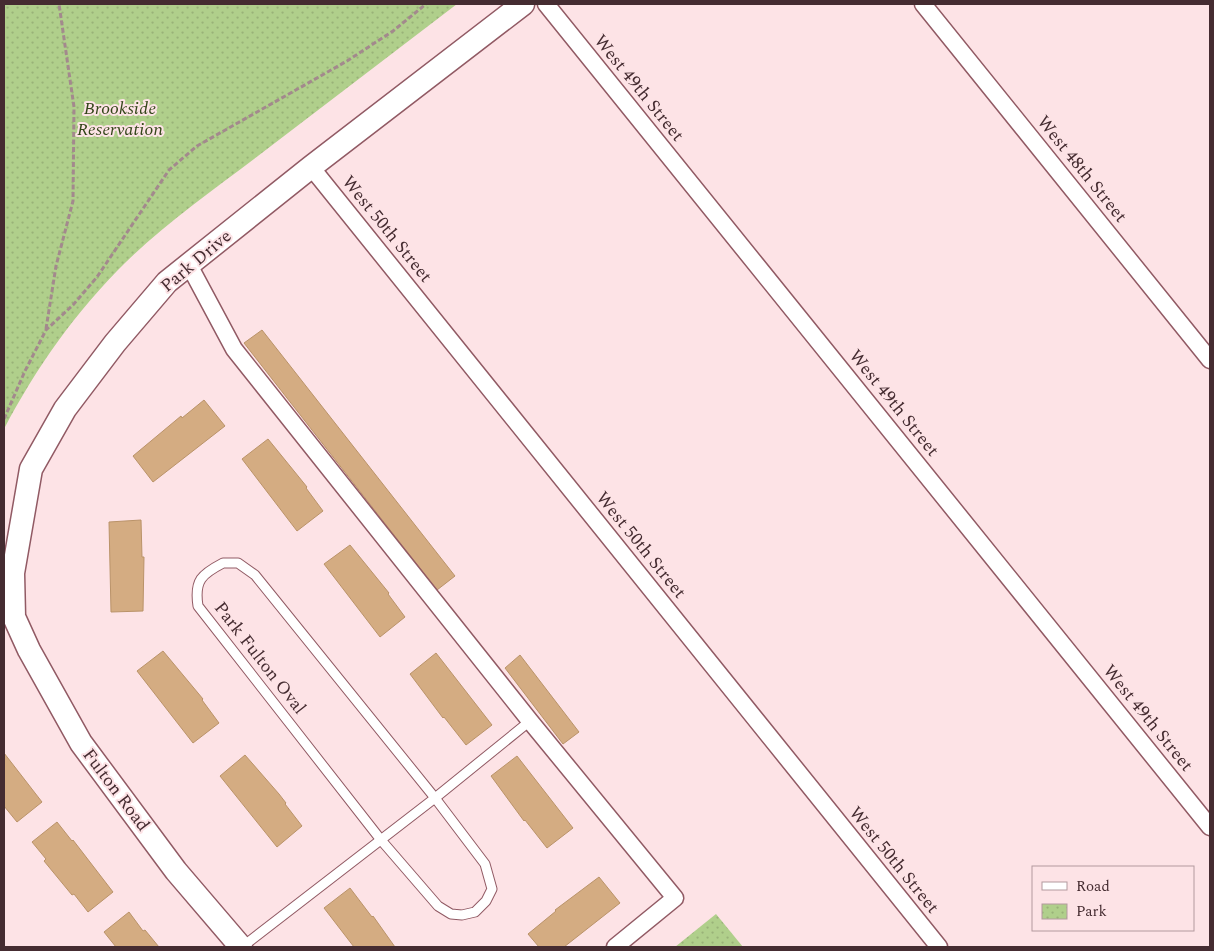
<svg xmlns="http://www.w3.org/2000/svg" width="1214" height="951" font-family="Spectral,serif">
<defs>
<pattern id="park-dots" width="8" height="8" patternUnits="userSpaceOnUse" patternTransform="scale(1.25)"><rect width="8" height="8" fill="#b0cf8b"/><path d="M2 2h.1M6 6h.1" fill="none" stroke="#99b278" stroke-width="1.8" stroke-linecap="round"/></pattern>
</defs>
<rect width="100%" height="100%" fill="#fde3e6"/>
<g fill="url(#park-dots)">
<path d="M4 4H457C395 51 333 99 271 146 222 184 170 219 126 262 76 311 36 368 4 429Z"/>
<path d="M716 914 743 947H675Z"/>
</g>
<g fill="#d4ac82" stroke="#ba9369">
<path d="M262 330 455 576 437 590 244 343Z"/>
<path d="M204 400 225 426 153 482 133 456 181 416 182 418Z"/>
<path d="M268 439 307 487 306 488 323 511 297 531 242 459Z"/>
<path d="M141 520 142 557H144L143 611 111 612 109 522Z"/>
<path d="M350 545 389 593 388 594 405 617 380 637 324 564Z"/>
<path d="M163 651 203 699 202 700 219 723 193 743 137 671Z"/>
<path d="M436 653 492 725 466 745 444 717 443 718 410 674Z"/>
<path d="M520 655 579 732 563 744 505 668Z"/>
<path d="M4 753 42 802 17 822 4 806Z"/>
<path d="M245 755 279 794 286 803 285 804 302 826 277 847 220 776Z"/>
<path d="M517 756 573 828 547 848 525 820 524 821 491 776Z"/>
<path d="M57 822 72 841 73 840 113 892 88 912 74 894 72 895 44 861 46 859 32 842Z"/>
<path d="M599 877 620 903 564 947H539L528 934 556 911 555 910Z"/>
<path d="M350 888 372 917 373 916 395 947H354L324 908Z"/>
<path d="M129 912 143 931 145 930 159 947H116L104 932Z"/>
</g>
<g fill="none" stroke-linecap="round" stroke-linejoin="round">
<g stroke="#915a64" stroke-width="11">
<g id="service">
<path d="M223 563H238L255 575 435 798 485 864 492 889 486 901 475 912 462 915 451 914 438 906 381 840 198 606C194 580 202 574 223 563Z"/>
<path d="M242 947 435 798 530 721"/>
</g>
</g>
<g stroke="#915a64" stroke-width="19">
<g id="minor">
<path d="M546 4 1210 827"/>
<path d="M923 4 1210 360"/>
<path d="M311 167 939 947"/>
<path d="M189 265 234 349 530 721 675 898 615 947"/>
</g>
</g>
<g stroke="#915a64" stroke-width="25">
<path id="secondary" d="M241 947 176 871 81 743 29 650 14 617 13 573 31 469 65 409 115 343 167 282 311 167 523 4"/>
</g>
<g stroke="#a3898d" stroke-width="3" stroke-dasharray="5 2.5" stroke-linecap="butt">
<path d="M46 329 56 266 73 201 74 107 59 4"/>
<path d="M4 419 25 371 46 330 73 305 97 277 169 170 197 146 347 61 393 31 426 4"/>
</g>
<use href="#service" stroke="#fff" stroke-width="9"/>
<use href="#minor" stroke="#fff" stroke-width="16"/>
<use href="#secondary" stroke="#fff" stroke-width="22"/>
</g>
<g text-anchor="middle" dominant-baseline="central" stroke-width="4" stroke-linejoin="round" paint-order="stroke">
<g font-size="18" fill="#452c31" stroke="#fde3e6">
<text transform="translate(639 88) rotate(51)">West 49th Street</text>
<text transform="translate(1082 169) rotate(51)">West 48th Street</text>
<text transform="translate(387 229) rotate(51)">West 50th Street</text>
<text transform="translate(196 261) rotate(-40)">Park Drive</text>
<text transform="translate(894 403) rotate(51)">West 49th Street</text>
<text transform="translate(641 545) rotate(51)">West 50th Street</text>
<text transform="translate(260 658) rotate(52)">Park Fulton Oval</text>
<text transform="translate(1148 718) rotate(51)">West 49th Street</text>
<text transform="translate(116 790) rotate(53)">Fulton Road</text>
<text transform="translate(894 860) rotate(51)">West 50th Street</text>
</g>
<g font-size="18" font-style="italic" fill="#334518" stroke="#fde3e6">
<text x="120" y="108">Brookside<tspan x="120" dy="21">Reservation</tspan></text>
</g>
</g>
<rect width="1214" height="951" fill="none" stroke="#452c31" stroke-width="10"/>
<rect x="1032" y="866" width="162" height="65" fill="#fde3e6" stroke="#b39a9e"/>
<rect x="1042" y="882" width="25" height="8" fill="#ffffff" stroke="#b39a9e"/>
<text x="1076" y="891" font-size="15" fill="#452c31">Road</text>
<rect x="1042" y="904" width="25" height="15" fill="url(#park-dots)" stroke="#b39a9e"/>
<text x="1076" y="916" font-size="15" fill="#452c31">Park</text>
</svg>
